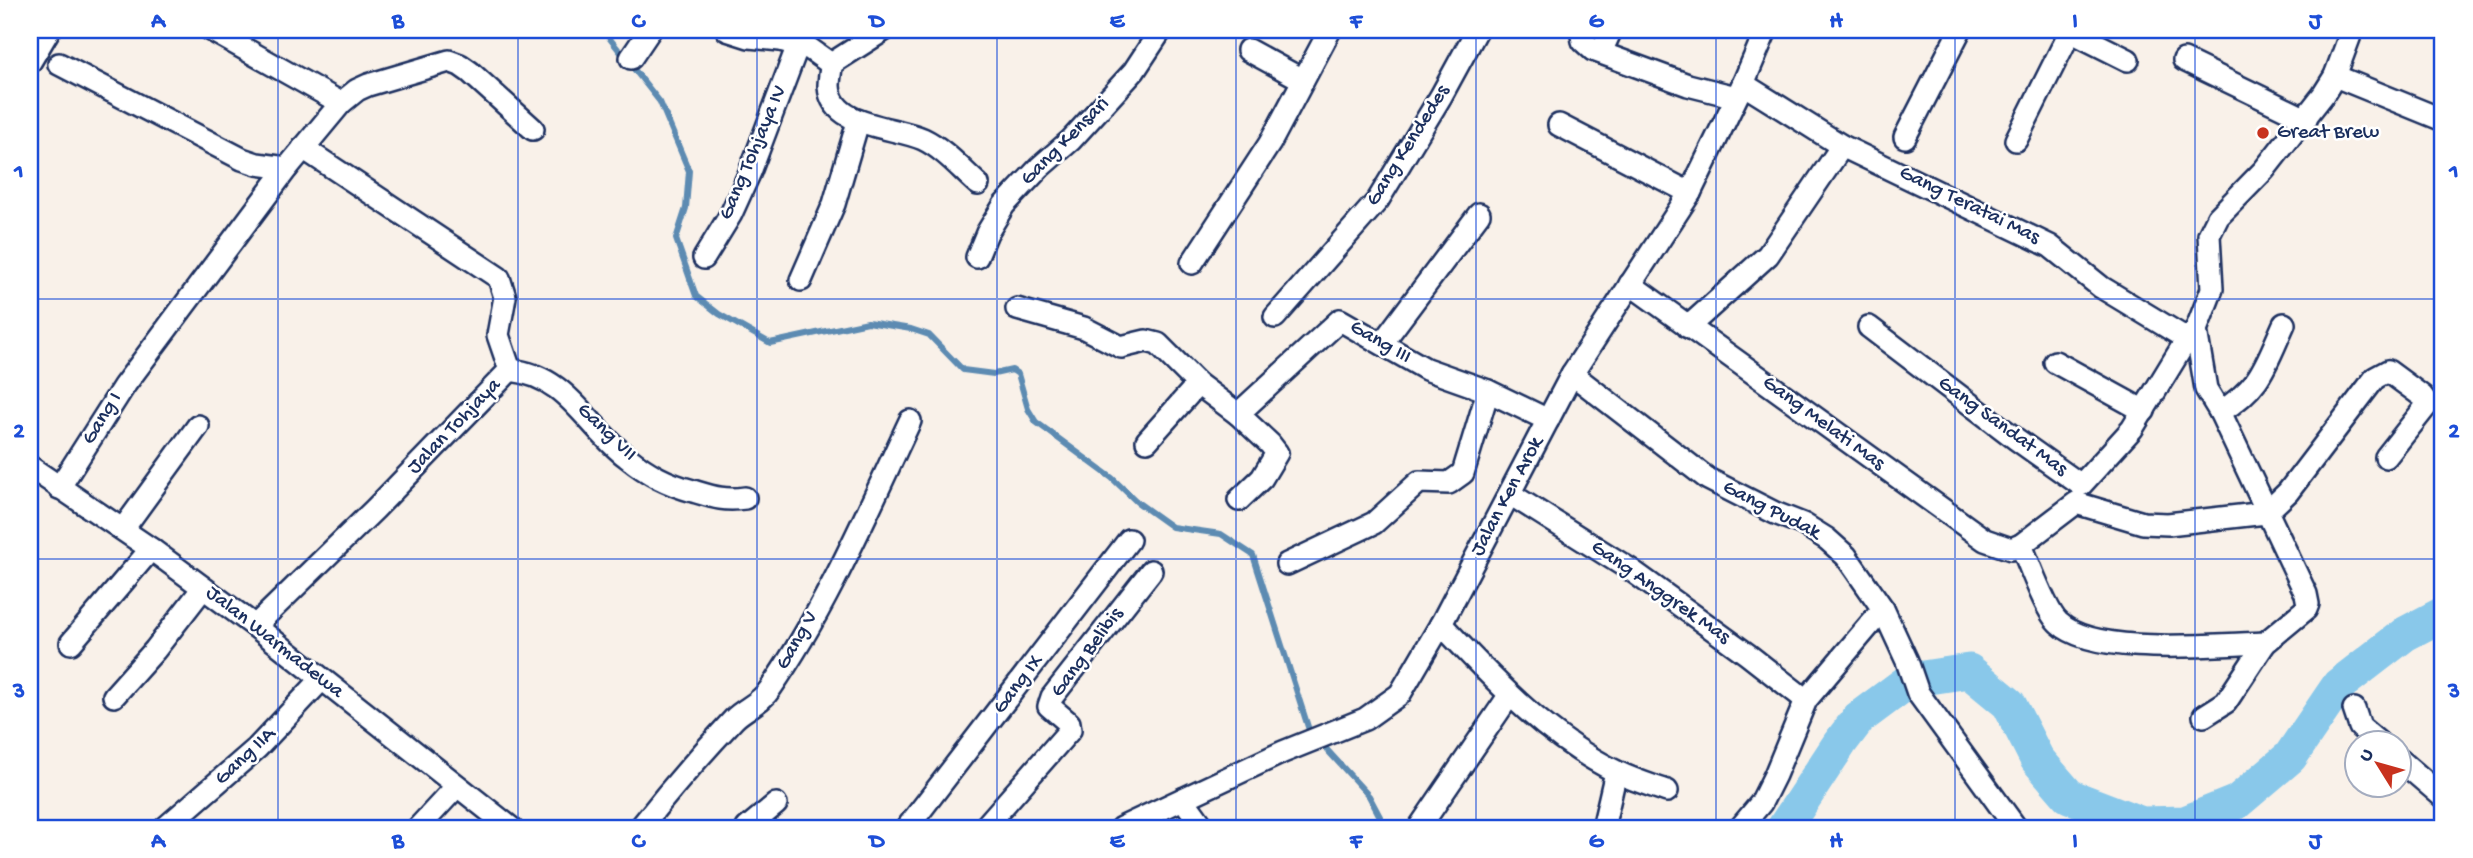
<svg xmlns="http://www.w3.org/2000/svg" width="2473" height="858" font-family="'Gochi Hand',sans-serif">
<rect width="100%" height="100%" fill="#f9f1e9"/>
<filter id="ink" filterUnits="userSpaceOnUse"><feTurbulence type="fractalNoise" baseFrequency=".0143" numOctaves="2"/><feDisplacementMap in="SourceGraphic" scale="14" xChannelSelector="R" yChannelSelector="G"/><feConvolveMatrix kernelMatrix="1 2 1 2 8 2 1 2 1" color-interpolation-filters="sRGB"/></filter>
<g filter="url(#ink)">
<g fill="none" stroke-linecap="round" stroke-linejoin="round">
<g stroke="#5d8bb2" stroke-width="6">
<path d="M603 30 660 102 689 171 686 208 676 239 696 296 719 314 770 343 868 322 911 329 929 335 963 370 994 374 1012 370 1018 374 1028 409 1036 422 1112 478 1137 502 1172 527 1221 534 1253 555 1309 730 1369 796 1386 828"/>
<path d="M30 812 36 828"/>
</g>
<path stroke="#89c8ea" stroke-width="35" d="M1784 828 1840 743 1859 718 1910 680 1969 671 2009 704 2037 759 2069 796 2142 824 2185 823 2237 802 2290 757 2339 685 2405 634 2443 614"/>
<g stroke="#1b2f5e" stroke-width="26">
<g id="minor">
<path d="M211 30 341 103"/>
<path d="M727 30 749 37 780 40 798 45 810 49 831 64 884 30"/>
<path d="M1581 30 1583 41 1593 50 1688 85 1736 97"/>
<path d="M2070 31 2128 60"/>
<path d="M1248 50 1303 80"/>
<path d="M1601 52 1611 30"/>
<path d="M631 58 650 30"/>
<path d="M2184 60 2306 119"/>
<path d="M30 62 49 30"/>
<path d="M59 64 242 159 257 164 287 168"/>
<path d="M831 64C831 71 829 79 829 86 831 128 895 126 923 139 944 149 961 169 978 184"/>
<path d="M2335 76 2443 120"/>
<path d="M1743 84 1842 146 2050 246 2101 287 2187 339"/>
<path d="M1559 125 1690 193"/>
<path d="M1905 137 1960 30"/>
<path d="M2016 140 2071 30"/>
<path d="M977 257 987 233 1004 205 1040 167 1071 140 1134 71 1161 30"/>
<path d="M704 258 731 214 750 172 798 45"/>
<path d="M1192 263 1270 143 1330 30"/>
<path d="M801 280 834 204 858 122"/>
<path d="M1630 284 1985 540 2011 549 2021 545 2076 503 2143 523 2168 524 2266 513 2288 492 2375 378 2388 371 2422 396 2428 404 2386 457"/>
<path d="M1017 309 1084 328 1121 347 1146 341 1158 344 1198 384 1238 414 1340 320 1426 369 1488 391 1548 420"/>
<path d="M1275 317 1378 200 1441 96 1477 30"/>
<path d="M1688 327 1768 255 1842 146"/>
<path d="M1869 327 2016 439 2081 485 2132 429 2187 339 2195 331"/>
<path d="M1383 342 1479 214"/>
<path d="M2055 362 2144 411"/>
<path d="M510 370C568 376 585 425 627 457 648 474 667 484 693 491 713 497 724 501 745 498"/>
<path d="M1572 374 1708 479 1775 513 1803 524 1827 539 1846 556 1883 609 1907 661 1918 693 2016 828"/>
<path d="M2220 412C2261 387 2265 366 2284 324"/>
<path d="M1238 414 1270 444 1277 453 1262 478 1239 500"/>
<path d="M1147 441 1198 384"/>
<path d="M30 467 151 549 255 626 511 828"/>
<path d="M59 488 124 386 287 168 341 103 357 90 368 85 449 61 460 65 470 72 533 129"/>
<path d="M1510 494 1631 570 1747 654 1806 700"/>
<path d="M123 529 198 426"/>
<path d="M2021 545C2029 563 2046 612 2059 623 2095 657 2217 644 2265 643"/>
<path d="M1287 564 1374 523 1419 482 1449 483 1463 473 1488 391"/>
<path d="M1441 624C1493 679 1547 738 1617 772 1633 780 1650 785 1667 791"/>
<path d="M255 626 375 509 510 370 498 335 505 297 499 278 303 148"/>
<path d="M71 643 151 549"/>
<path d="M114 696 155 650 203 588"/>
<path d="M2354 709 2360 727 2378 742"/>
<path d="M2204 716 2226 702 2265 643 2306 609 2308 604 2306 594 2220 412 2206 389 2196 330 2212 289 2209 235 2218 217 2264 170 2323 95 2335 76 2352 30"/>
<path d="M2400 760 2443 797"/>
<path d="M1183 799 1204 828"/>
<path d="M165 828 257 748 321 680"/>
<path d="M418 828 457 786"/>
<path d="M640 828C669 791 701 754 734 719 745 708 761 703 770 689 827 607 868 510 910 421"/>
<path d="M747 828 776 804"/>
<path d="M907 828 1129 540"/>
<path d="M984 828 1070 730 1069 723 1049 706 1052 697 1151 571"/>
<path d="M1121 828 1283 752 1365 719 1400 694 1441 624 1572 374 1690 193 1743 84 1766 30"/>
<path d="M1419 828 1509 696"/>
<path d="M1603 828 1616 772"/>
<path d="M1740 828 1761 803 1775 775 1806 700 1883 609"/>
</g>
</g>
<use href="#minor" stroke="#fff" stroke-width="21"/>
</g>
</g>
<path fill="none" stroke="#1d4ed8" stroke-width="2" stroke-opacity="0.55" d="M278 30V828M518 30V828M757 30V828M997 30V828M1236 30V828M1476 30V828M1716 30V828M1955 30V828M2195 30V828M30 299H2443M30 559H2443"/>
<circle fill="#c8321e" stroke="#fff" stroke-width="2.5" cx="2263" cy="133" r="7"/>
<g text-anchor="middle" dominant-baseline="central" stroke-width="5" stroke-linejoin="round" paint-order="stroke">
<g font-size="21" fill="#1b2f5e" stroke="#fff" text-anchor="start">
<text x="2277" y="133">Great Brew</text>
</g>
<g font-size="21" fill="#1b2f5e" stroke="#fff">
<text transform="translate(1066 142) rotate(-45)">Gang Kensari</text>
<text transform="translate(1409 146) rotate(-58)">Gang Kendedes</text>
<text transform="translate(754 153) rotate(-67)">Gang Tohjaya IV</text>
<text transform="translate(1969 206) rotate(26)">Gang Teratai Mas</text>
<text transform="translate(1380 343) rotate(30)">Gang III</text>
<text transform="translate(103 419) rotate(-58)">Gang I</text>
<text transform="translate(1823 424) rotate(36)">Gang Melati Mas</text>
<text transform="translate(455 427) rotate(-46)">Jalan Tohjaya</text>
<text transform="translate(2002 427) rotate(36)">Gang Sandat Mas</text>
<text transform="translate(606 433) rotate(44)">Gang VII</text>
<text transform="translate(1508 497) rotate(-62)">Jalan Ken Arok</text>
<text transform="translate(1771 511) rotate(27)">Gang Pudak</text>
<text transform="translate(1660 593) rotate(35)">Gang Anggrek Mas</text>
<text transform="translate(798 641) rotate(-60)">Gang V</text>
<text transform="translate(274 643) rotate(38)">Jalan Warmadewa</text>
<text transform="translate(1088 653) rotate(-53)">Gang Belibis</text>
<text transform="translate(1019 685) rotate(-53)">Gang IX</text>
<text transform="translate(246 757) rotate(-43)">Gang IIA</text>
</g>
</g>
<rect width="2473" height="858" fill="none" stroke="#fff" stroke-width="77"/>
<g transform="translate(2378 764) rotate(307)"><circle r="33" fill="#ffffff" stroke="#a4acbf" stroke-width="2"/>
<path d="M0-5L12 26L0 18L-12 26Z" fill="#c8321e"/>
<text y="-10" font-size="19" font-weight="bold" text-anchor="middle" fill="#1b2f5e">U</text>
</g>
<rect x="38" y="38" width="2396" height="782" fill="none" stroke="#1d4ed8" stroke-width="2.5"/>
<g font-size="23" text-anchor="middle" font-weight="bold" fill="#1d4ed8">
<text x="158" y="27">A</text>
<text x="398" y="27">B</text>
<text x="638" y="27">C</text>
<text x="877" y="27">D</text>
<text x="1117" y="27">E</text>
<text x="1356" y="27">F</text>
<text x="1596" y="27">G</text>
<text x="1836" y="27">H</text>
<text x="2075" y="27">I</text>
<text x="2315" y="27">J</text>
<text x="19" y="177">1</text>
<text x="2454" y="177">1</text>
<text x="19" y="437">2</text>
<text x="2454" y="437">2</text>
<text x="19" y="697">3</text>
<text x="2454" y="697">3</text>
<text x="158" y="847">A</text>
<text x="398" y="847">B</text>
<text x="638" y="847">C</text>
<text x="877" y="847">D</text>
<text x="1117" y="847">E</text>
<text x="1356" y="847">F</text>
<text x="1596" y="847">G</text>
<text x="1836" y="847">H</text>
<text x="2075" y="847">I</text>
<text x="2315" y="847">J</text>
</g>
</svg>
